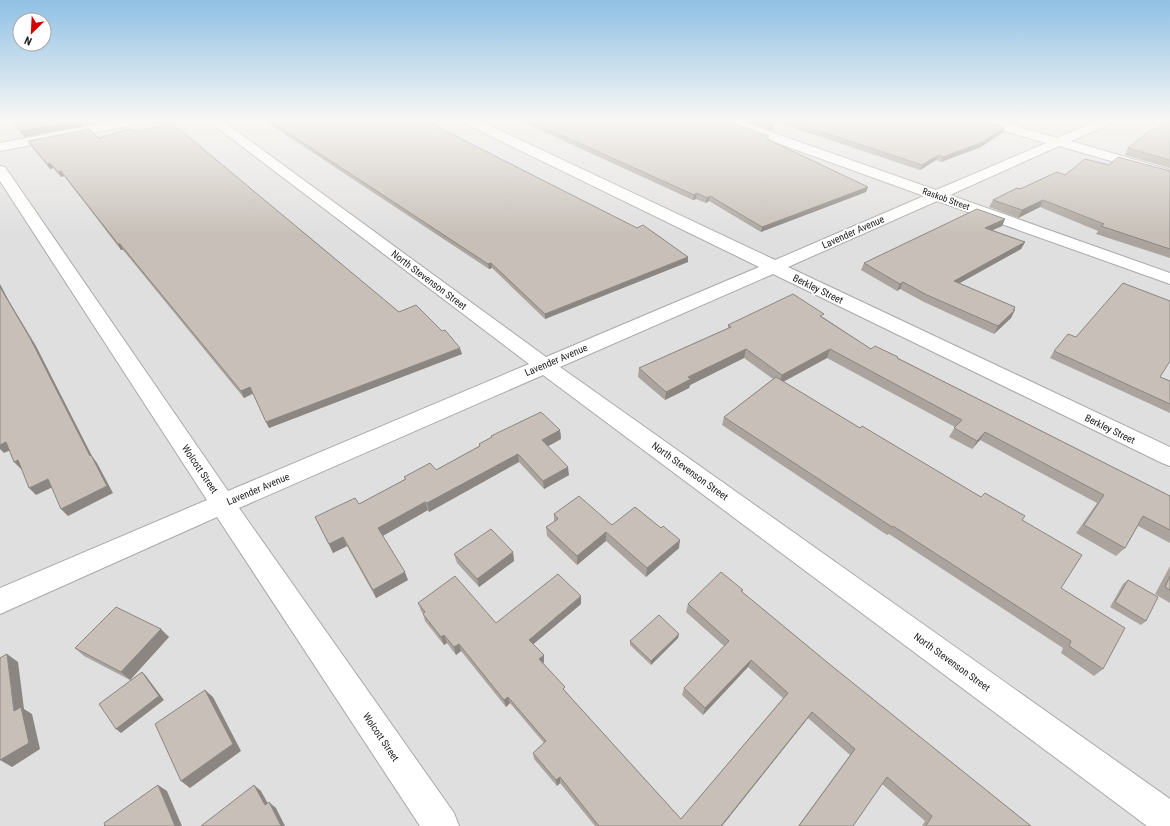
<svg xmlns="http://www.w3.org/2000/svg" width="1170" height="826" font-family="'Roboto Condensed',sans-serif">
<rect width="100%" height="100%" fill="#f2efe9"/>
<rect fill="#e0dfdf" x="0" y="119" width="1170" height="707"/>
<g fill="none" stroke-linecap="round" stroke-linejoin="round">
<g stroke="#a9a9a9" stroke-width="2">
<g id="minor">
<path d="M125 119H149L147 122 143 123 0 151V143Z"/>
<path d="M206 119H220L546 357 759 267 462 122 460 119H476L775 260 924 196 719 122 717 119H734L936 190 1046 143 974 122 972 119H991L1057 138 1101 119H1117L1115 122 1071 141 1170 170V178L1059 146 950 195 1170 273V284L937 201 788 267 1170 447V466L1162 463 773 274 560 367 1170 799V826H1147L543 375 239 508 454 813 459 826H420L217 517 0 614V588L207 500 0 181V166L5 167 228 491 529 364Z"/>
</g>
</g>
<use href="#minor" fill="#fff" fill-rule="evenodd"/>
</g>
<g fill="#aba49e">
<path d="M9 119H78L83 126 24 137Z"/>
<path d="M262 119H422L688 257V262L545 319 492 268 489 269Z"/>
<path d="M516 119H720L768 139 866 192 761 232 709 201 706 203 696 199 693 200Z"/>
<path d="M738 119H976L1005 127 1003 132 981 147 941 162 936 160 920 170 776 122 772 131Z"/>
<path d="M996 119H1022L1014 124Z"/>
<path d="M1029 119H1039L1036 121Z"/>
<path d="M1170 122V168L1125 155 1128 148Z"/>
<path d="M133 131H139L399 312 462 354 269 428 253 394 244 398 123 250H121L64 176 61 177 53 168 50 169 31 146 28 141 98 138Z"/>
<path d="M1109 165 1170 171V258L1096 234 1098 231 1040 207 1018 218 989 207 993 200 1020 189 1065 175Z"/>
<path d="M1005 219 1002 226 992 230 1025 242 1021 249 959 283 1015 307 1011 318 994 334 924 302 900 289 897 291 861 270 864 263Z"/>
<path d="M823 317 871 349 898 358 1170 496V543L1138 526 1125 548 1116 556 1076 533 1097 503 980 440 972 449 949 437 955 427 827 358 783 382 860 428 1022 520 1061 588 1103 669 1094 676 1061 653 1063 648 889 534 887 535 722 425 724 417 773 379 744 358 690 385 689 388 665 400 638 377 639 368 728 328V325Z"/>
<path d="M1054 351 1160 377 1170 381V413L1050 358Z"/>
<path d="M560 430 561 439 548 446 569 475 544 489 519 462 429 512 428 510 382 536 408 580 376 598 347 546 333 553 315 517 359 504 405 479 404 477 436 470 479 446V444L491 438V436Z"/>
<path d="M554 514 612 525 679 548 646 577 606 541 577 565 547 536 546 527 554 522Z"/>
<path d="M513 552 514 561 479 587 457 563 454 554Z"/>
<path d="M1170 566V603L1155 594Z"/>
<path d="M1128 580 1146 621 1141 625 1110 607 1123 584Z"/>
<path d="M743 590 742 592 833 667 1031 826H922L925 821 882 784 853 826H798L850 755 808 718 722 826H595L560 783 557 786 534 759 533 753 544 743 510 703 506 707 461 651 456 655 447 643 444 645 425 621 423 614 421 611 418 603 496 623 581 604 533 644 544 662 543 663 566 692 681 819 783 698 748 667 703 715 682 695 684 688 724 646 686 612 688 604Z"/>
<path d="M679 634 678 638 651 665 630 645V641Z"/>
<path d="M169 637 130 680 84 656 75 648Z"/>
</g>
<g fill="#8b8681">
<path d="M776 119V122L772 131 773 126Z"/>
<path d="M1017 119H1022L1014 124Z"/>
<path d="M80 120 83 126 24 137 20 131Z"/>
<path d="M1005 127 1003 132 981 147 941 162 943 157Z"/>
<path d="M938 155 936 160 920 170 922 165Z"/>
<path d="M50 163 53 168 50 169 47 164Z"/>
<path d="M61 171 64 176 61 177 58 172Z"/>
<path d="M868 187 866 192 761 232 762 227Z"/>
<path d="M697 193 696 199 693 200 694 195Z"/>
<path d="M710 196 709 201 706 203 707 198Z"/>
<path d="M1043 200 1040 207 1018 218 1022 210Z"/>
<path d="M1005 219 1002 226 982 235 985 228Z"/>
<path d="M1025 242 1021 249 951 288 954 281Z"/>
<path d="M118 244H120L123 250H121Z"/>
<path d="M688 257V262L545 319V314Z"/>
<path d="M491 263 492 268 489 269 488 264Z"/>
<path d="M903 282 900 289 897 291 900 284Z"/>
<path d="M0 284 9 301 36 346 92 456 97 463 113 493 68 516 61 509 90 456 3 294 0 287Z"/>
<path d="M1015 307 1012 313 1015 310 1011 318 994 334 998 326Z"/>
<path d="M460 348 462 354 269 428 266 422Z"/>
<path d="M746 349 744 358 690 385 689 388 665 400 666 392 688 377Z"/>
<path d="M830 349 827 358 779 384 782 375Z"/>
<path d="M250 387 253 393 244 398 241 391Z"/>
<path d="M560 430 561 439 543 449 542 440Z"/>
<path d="M985 432 980 440 972 449 977 441Z"/>
<path d="M6 442 13 449 4 453 0 449V445Z"/>
<path d="M518 454 519 462 429 512 427 503Z"/>
<path d="M18 460 25 467 21 469 14 462Z"/>
<path d="M568 467 569 475 544 489 543 481Z"/>
<path d="M48 479 55 486 36 495 29 488Z"/>
<path d="M425 502 428 510 381 537 378 528Z"/>
<path d="M606 532V541L577 565V556Z"/>
<path d="M343 537 347 546 333 553 329 544Z"/>
<path d="M680 540 679 548 646 577 647 568Z"/>
<path d="M513 552 514 561 479 587 477 579Z"/>
<path d="M405 572 408 580 376 598 373 590Z"/>
<path d="M581 596V604L530 647 529 640Z"/>
<path d="M161 629 169 637 130 680 121 672Z"/>
<path d="M679 634 678 638 651 665V661Z"/>
<path d="M444 635 447 643 444 645 441 637Z"/>
<path d="M459 644 461 651 456 655 454 647Z"/>
<path d="M7 654 18 662 24 709 32 714 40 749 12 767 0 760 14 711Z"/>
<path d="M544 655V662L540 666 539 659Z"/>
<path d="M751 660 748 667 703 715 705 708Z"/>
<path d="M142 672 146 676 164 700 121 733 116 729Z"/>
<path d="M205 690 213 697 241 751 190 788 181 781Z"/>
<path d="M508 697 510 703 506 707 504 700Z"/>
<path d="M812 712 808 718 722 826H721Z"/>
<path d="M560 777V783L557 786 556 780Z"/>
<path d="M158 785 167 791 182 826H175Z"/>
<path d="M254 785 261 791 272 811 265 805Z"/>
<path d="M269 802 276 808 285 826H281Z"/>
</g>
<g fill="#c7bfb8" stroke="#8b8681">
<path d="M10 119H78L80 120 20 131Z"/>
<path d="M267 119H422L637 228 643 225 688 257 545 314 491 263 488 264Z"/>
<path d="M526 119H720L769 136 767 139 868 187 762 227 710 196 707 198 697 193 694 195Z"/>
<path d="M753 119H776L773 126Z"/>
<path d="M783 119H976L1005 127 983 142 943 157 938 155 922 165Z"/>
<path d="M1170 122V160L1128 148 1148 132Z"/>
<path d="M172 123 399 312 416 305 442 331 445 330 460 348 266 422 250 387 241 391 120 244H118L61 171 58 172 50 163 47 164 28 141 89 129 98 138 131 129 133 131 137 130 139 131Z"/>
<path d="M1118 157 1170 171V249L1101 226 1104 224 1043 200 1022 210 993 200 1017 188 1020 189 1057 172 1065 175 1085 159 1109 165Z"/>
<path d="M977 209 1005 219 985 228 1025 242 954 281 1015 307 1013 310H1015L998 326 927 295 903 282 900 284 864 263Z"/>
<path d="M1123 283 1170 301V361L1160 377 1170 381V404L1054 351 1068 334 1076 337Z"/>
<path d="M0 287 30 338 90 456 91 455 107 486 61 509 48 479 29 488 18 460 14 462 6 442 0 445Z"/>
<path d="M793 294 824 314 820 316 871 349 875 346 898 357 897 358 1170 496V530L1143 516 1125 548 1084 525 1104 495 985 432 977 441 954 428 962 420 830 349 782 375 746 349 688 377 691 379 666 392 639 368 731 327 728 325Z"/>
<path d="M776 377 860 428 862 426 981 497 985 493 1025 516 1022 520 1082 555 1061 588 1125 628 1103 669 1069 646 1071 641 893 526 892 527 724 417Z"/>
<path d="M541 412 560 430 542 440 568 467 543 481 518 454 427 503 425 502 378 528 405 572 373 590 343 537 329 544 315 517 355 498 359 504 406 479 404 477 430 463 436 470 480 446 479 444 492 437 491 436Z"/>
<path d="M579 496 612 525 635 507 661 528 663 526 680 540 647 568 606 532 577 556 546 527 558 519 554 514Z"/>
<path d="M491 529 513 552 477 579 454 554Z"/>
<path d="M721 572 743 590 741 591 833 667 1031 826H926L932 816 887 777 853 826H799L855 749 812 712 721 826H599L560 777 556 780 533 753 546 741 508 697 504 700 459 644 454 647 444 635 441 637 423 614 425 612 418 603 455 576 496 623 558 574 581 596 529 640 544 655 539 659 565 687 563 689 681 819 788 693 751 660 705 708 684 688 729 641 688 604Z"/>
<path d="M1170 576V590L1165 587Z"/>
<path d="M1128 580 1158 597 1146 621 1115 602Z"/>
<path d="M116 607 161 629 121 672 75 648Z"/>
<path d="M659 615 679 634 651 661 630 641Z"/>
<path d="M7 654 14 711 21 707 29 743 0 760V658Z"/>
<path d="M142 672 159 696 116 729 99 704Z"/>
<path d="M205 690 233 744 181 781 155 724Z"/>
<path d="M158 785 175 826H105L104 823Z"/>
<path d="M254 785 265 805 269 802 281 826H201Z"/>
</g>
<linearGradient id="sky" x2="0" y2="1"><stop stop-color="#8fc0e4"/><stop offset="0.51" stop-color="#f9f8f5"/><stop offset="1" stop-color="#f9f8f5" stop-opacity="0"/></linearGradient>
<rect width="1170" height="235" fill="url(#sky)"/>
<g text-anchor="middle" dominant-baseline="central" stroke-width="4" stroke-linejoin="round" paint-order="stroke">
<g font-size="9" fill="#222" stroke="#fff">
<text transform="translate(946 199) rotate(20)">Raskob Street</text>
</g>
<g font-size="10" fill="#222" stroke="#fff">
<text transform="translate(853 232) rotate(-24)">Lavender Avenue</text>
<text transform="translate(429 280) rotate(37)">North Stevenson Street</text>
<text transform="translate(818 289) rotate(26)">Berkley Street</text>
<text transform="translate(556 360) rotate(-23)">Lavender Avenue</text>
<text transform="translate(1110 429) rotate(26)">Berkley Street</text>
<text transform="translate(200 469) rotate(56)">Wolcott Street</text>
<text transform="translate(690 471) rotate(36)">North Stevenson Street</text>
<text transform="translate(258 489) rotate(-23)">Lavender Avenue</text>
<text transform="translate(952 662) rotate(36)">North Stevenson Street</text>
<text transform="translate(381 737) rotate(56)">Wolcott Street</text>
</g>
</g>
<g transform="translate(32 32) rotate(204)"><circle r="19" fill="#ffffff" stroke="#a7a7a7"/>
<path d="M0-3L7 15L0 10L-7 15Z" fill="#d40000"/>
<text y="-6" font-size="11" font-weight="bold" text-anchor="middle" fill="#222222">N</text>
</g>
</svg>
